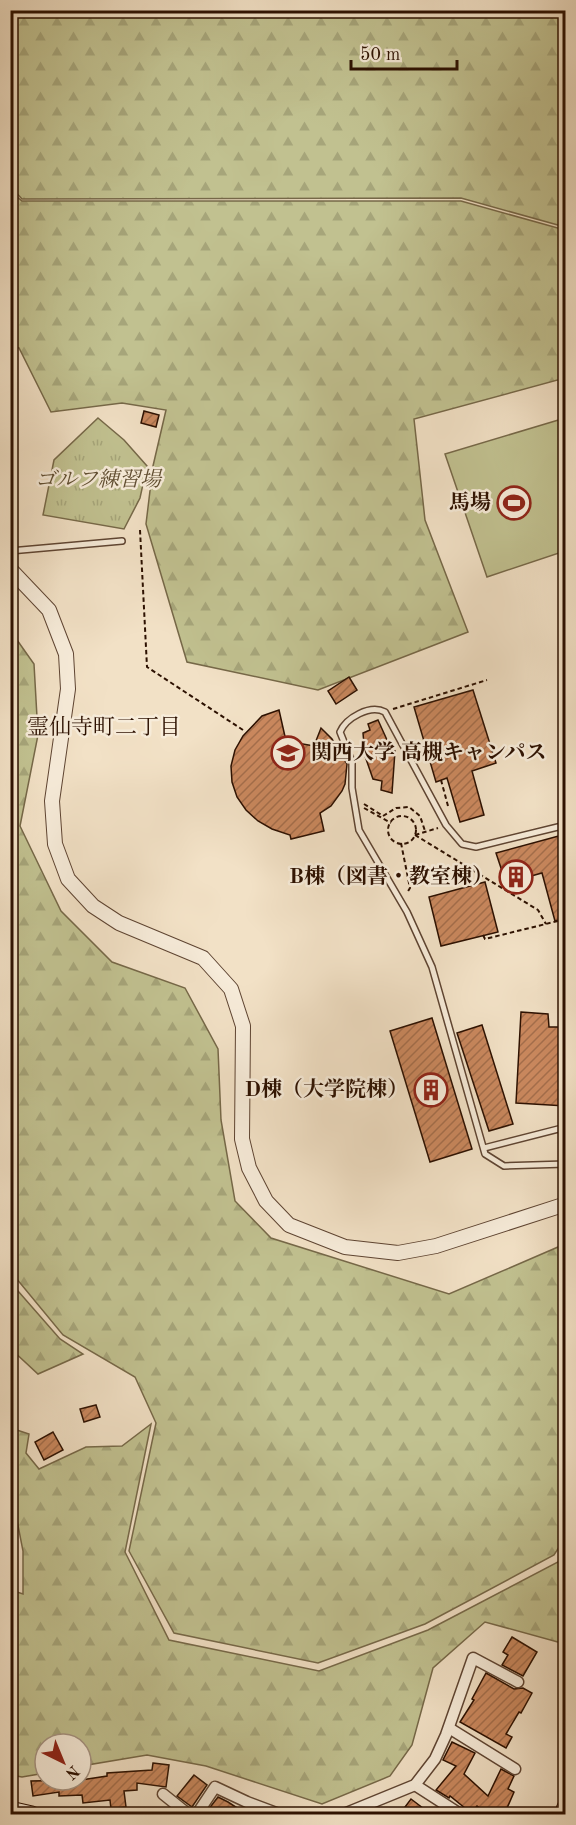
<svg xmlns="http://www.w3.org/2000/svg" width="576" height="1825" font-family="'Old Standard TT','Noto Serif JP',serif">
<defs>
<pattern id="forest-firs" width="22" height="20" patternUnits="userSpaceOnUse" patternTransform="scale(1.5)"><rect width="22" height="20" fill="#c1c190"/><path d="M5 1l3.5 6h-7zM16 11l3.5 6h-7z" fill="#a6a57a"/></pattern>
<pattern id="park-tufts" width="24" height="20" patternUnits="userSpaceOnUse" patternTransform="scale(1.5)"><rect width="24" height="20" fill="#c1c190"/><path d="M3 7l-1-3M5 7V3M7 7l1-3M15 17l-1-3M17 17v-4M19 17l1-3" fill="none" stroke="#a6a57a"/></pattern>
<pattern id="building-hatch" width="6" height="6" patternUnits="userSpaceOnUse" patternTransform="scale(1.5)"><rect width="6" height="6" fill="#ca885e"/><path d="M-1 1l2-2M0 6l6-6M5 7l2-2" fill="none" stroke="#a46e4b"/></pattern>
</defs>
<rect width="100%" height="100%" fill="#f2e1c6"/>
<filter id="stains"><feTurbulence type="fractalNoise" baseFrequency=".00333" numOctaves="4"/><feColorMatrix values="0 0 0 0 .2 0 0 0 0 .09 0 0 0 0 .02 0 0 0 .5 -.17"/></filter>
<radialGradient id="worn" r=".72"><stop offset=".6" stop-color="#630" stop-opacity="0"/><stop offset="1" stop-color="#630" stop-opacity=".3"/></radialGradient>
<path fill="#c1c190" stroke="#766848" stroke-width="1.5" d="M565 418V551L487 577 445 454Z"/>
<g fill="url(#forest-firs)" stroke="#766848" stroke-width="1.5">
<path d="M10 11H565V227L461 198 22 199 11 187Z"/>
<path d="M10 191 22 201H461L565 230V378L414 419 425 520 468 632 318 690 187 662 146 524 153 466 166 410 122 403 51 412 19 348 11 346Z"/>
<path d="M10 630 34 664 38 735 20 826 61 911 112 962 185 988 218 1049 221 1120 235 1201 271 1238 449 1294 565 1244V1538L554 1555 425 1624 318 1663 174 1633 129 1551 156 1423 135 1377 63 1335 11 1272Z"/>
<path d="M11 1283 60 1339 83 1354 38 1374 11 1349Z"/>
<path d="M151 1424 125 1552 169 1640 319 1671 428 1630 558 1562 565 1551V1644L485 1622 433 1668 412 1745 390 1776 322 1804 206 1766 147 1755 81 1766V1744H45V1773L22 1777 11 1775V1590L23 1594V1551L15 1510 11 1498V1428L29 1434 26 1453 39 1469 86 1447 122 1446Z"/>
</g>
<path fill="url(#park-tufts)" stroke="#766848" stroke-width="1.5" d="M98 418 124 440 147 466 140 498 124 529 43 515 54 460Z"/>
<g fill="url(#building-hatch)" stroke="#2c1000" stroke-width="1.5">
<path d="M144 411 159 415 156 427 141 423Z"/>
<path d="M349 677 357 690 336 704 328 691Z"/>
<path d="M473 690 496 763 472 771 484 815 460 822 447 778 436 782 414 707Z"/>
<path d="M279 710 286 741 314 746 321 728 332 739 347 764 345 784 342 791 331 806 320 813 324 831 291 839 290 835 272 829 258 821 246 810 237 797 232 782 231 766 235 750 243 736 262 716Z"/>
<path d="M378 720 392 751H395L392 793 381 790 382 781 373 779 365 756 363 733 370 730 368 724Z"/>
<path d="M566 834V918L555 921 542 873 506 883 496 853Z"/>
<path d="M485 882 498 932 441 946 429 897Z"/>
<path d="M521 1012 548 1014 549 1027H566V1106L516 1103Z"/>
<path d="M432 1018 472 1149 430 1162 390 1031Z"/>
<path d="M482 1025 513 1124 489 1131 457 1033Z"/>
<path d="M96 1405 100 1417 84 1422 80 1409Z"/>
<path d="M53 1432 63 1450 44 1460 35 1442Z"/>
<path d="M512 1637 537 1652 523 1676 502 1665 508 1655 503 1652Z"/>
<path d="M486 1673 514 1689 523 1688 532 1693 521 1713 519 1712 506 1734 512 1737 506 1748 460 1722 474 1700 472 1699Z"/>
<path d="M452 1742 475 1753 464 1774 488 1796 501 1769 514 1776 508 1789 514 1792 504 1815H489L477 1806 471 1813 450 1796 449 1798 436 1790 456 1766 443 1760Z"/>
<path d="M153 1763 169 1765 166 1787 137 1783V1790L124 1791 126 1807 111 1809 110 1800 83 1803 82 1795 59 1796V1792L33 1796 31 1781 81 1780 107 1776V1773L152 1770Z"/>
<path d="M194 1775 207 1785 192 1807 177 1796Z"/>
<path d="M218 1797 228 1802 248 1815H214L208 1810Z"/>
<path d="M411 1799 432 1815H399Z"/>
</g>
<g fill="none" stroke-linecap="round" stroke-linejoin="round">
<g stroke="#5e4432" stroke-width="8">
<g id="service">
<path d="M10 551 122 541"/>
<path d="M566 825 476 847 462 844 446 825 385 712C370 704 346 718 340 732L352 762V788L359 830 407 912 432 967 485 1154 504 1166 566 1164"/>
<path d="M484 1148 566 1127"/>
</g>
</g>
<g stroke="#5e4432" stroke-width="13">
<g id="minor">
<path d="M449 1728 515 1769"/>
<path d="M415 1785 460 1814"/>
<path d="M163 1794 188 1814"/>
<path d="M197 1814 215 1787 247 1802 279 1814"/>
<path d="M344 1814 415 1785 435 1759 446 1735 473 1658 518 1682"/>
</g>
</g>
<g stroke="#5e4432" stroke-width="16">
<path id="tertiary" d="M10 569 49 610 66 654 68 689 52 801 55 844 68 879 93 906 119 923 203 958 231 989 243 1026 242 1139 249 1168 266 1201 289 1225 345 1247 398 1253 436 1246 566 1204"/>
</g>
<g stroke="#2c1000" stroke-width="17">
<g id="secondary">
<path d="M10 1809 32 1814"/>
<path d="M562 1814 566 1805"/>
</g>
</g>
<g stroke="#2c1000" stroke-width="2" stroke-dasharray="4.5 3" stroke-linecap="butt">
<path d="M140 530 147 667 243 730"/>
<path d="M393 709 487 680"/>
<path d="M441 780 448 806"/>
<path d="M364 804 383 816 396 808 409 807 420 816 425 831"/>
<path d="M364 808 391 823"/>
<circle cx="402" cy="830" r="14"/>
<path d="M415 835 538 910 546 924"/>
<path d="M415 835 438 828"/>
<path d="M401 843 410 888 407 893"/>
<path d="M483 935 485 939 566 919"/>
</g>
<use href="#service" stroke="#f7ecda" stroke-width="5"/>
<use href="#minor" stroke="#f7ecda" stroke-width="10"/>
<use href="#tertiary" stroke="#f7ecda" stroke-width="14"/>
<use href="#secondary" stroke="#f7ecda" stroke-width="15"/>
</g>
<defs>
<g id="stadium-ring" transform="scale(1.725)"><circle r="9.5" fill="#f7ecda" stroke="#8f2418" stroke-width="1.5"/><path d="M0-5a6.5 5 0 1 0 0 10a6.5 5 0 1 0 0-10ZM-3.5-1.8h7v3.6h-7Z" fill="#8f2418"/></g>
<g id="university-ring" transform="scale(1.725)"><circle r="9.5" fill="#f7ecda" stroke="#8f2418" stroke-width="1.5"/><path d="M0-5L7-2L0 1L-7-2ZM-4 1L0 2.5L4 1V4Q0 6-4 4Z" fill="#8f2418"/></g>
<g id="building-ring" transform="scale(1.725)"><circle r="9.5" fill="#f7ecda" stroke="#8f2418" stroke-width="1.5"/><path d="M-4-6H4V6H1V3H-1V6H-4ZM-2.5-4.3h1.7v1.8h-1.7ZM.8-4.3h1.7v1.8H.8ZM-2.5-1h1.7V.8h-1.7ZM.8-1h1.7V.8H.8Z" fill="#8f2418"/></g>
</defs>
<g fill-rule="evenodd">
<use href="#stadium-ring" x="514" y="503"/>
<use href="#university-ring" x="288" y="753"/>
<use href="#building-ring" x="516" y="877"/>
<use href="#building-ring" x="431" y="1090"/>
</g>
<g text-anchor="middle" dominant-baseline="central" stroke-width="5" stroke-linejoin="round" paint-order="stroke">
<g font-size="21" font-style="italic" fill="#604e32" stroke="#f7ecda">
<text x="98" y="480">ゴルフ練習場</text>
</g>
<g font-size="21" font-weight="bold" fill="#2c1000" stroke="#f7ecda" text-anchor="end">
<text x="491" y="503">馬場</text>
<text x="311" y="753" text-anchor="start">関西大学 高槻キャンパス</text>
<text x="493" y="877">B棟（図書・教室棟）</text>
<text x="408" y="1090">D棟（大学院棟）</text>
</g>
<g font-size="22" fill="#2c1000" stroke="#f7ecda">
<text x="104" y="728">霊仙寺町二丁目</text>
</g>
</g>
<rect width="576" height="1825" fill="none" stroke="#f2e1c6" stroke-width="36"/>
<rect x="12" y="12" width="552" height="1801" fill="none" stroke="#2c1000" stroke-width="3"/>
<rect x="18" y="18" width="540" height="1789" fill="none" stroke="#2c1000" stroke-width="1.5"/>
<g transform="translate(63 1762) rotate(137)"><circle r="28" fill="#f7ecda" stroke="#a69483" stroke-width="1.5"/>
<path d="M0-4.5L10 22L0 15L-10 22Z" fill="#8f2418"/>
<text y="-9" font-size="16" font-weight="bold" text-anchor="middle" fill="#2c1000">N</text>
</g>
<path d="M351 60v9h106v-9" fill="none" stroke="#2c1000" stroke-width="3"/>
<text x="360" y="60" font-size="18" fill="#2c1000" stroke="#f7ecda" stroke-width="4.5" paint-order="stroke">50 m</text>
<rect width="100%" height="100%" filter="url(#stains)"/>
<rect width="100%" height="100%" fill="url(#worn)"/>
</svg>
